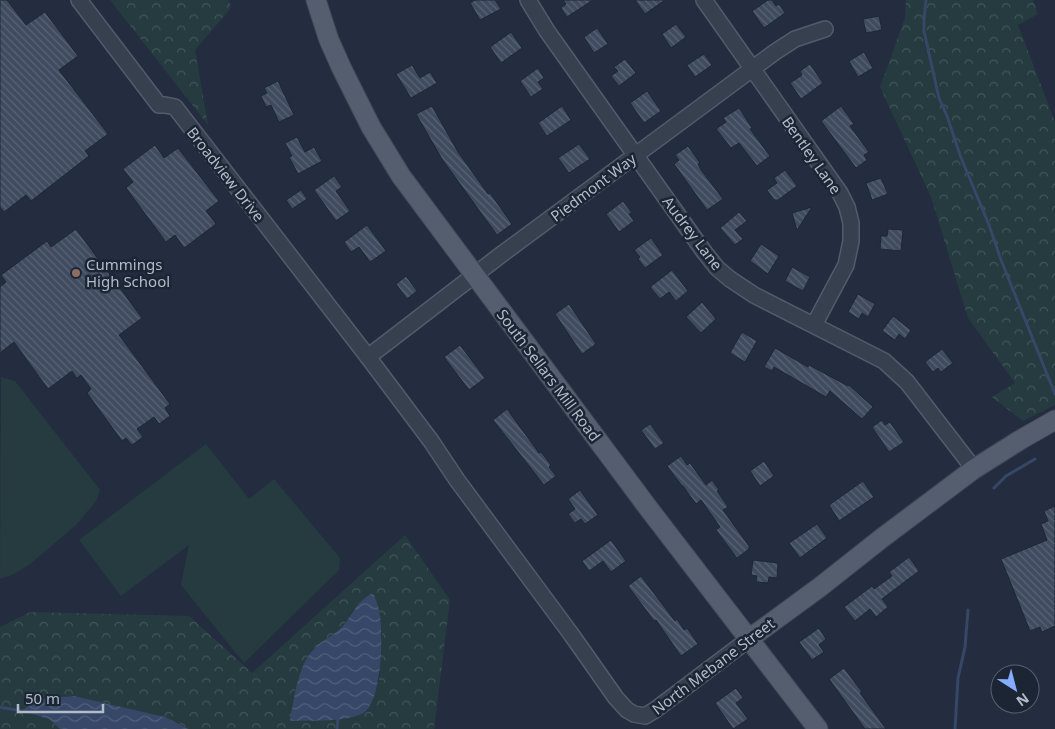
<svg xmlns="http://www.w3.org/2000/svg" width="1055" height="729" font-family="'Noto Sans',sans-serif">
<defs>
<pattern id="forest-crowns" width="20" height="18" patternUnits="userSpaceOnUse" patternTransform="scale(1.25)"><rect width="20" height="18" fill="#253b40"/><path d="M2 6a3 3 0 1 1 6 0M12 15a3 3 0 1 1 6 0" fill="none" stroke="#42555a"/></pattern>
<pattern id="water-waves" width="16" height="10" patternUnits="userSpaceOnUse" patternTransform="scale(1.25)"><rect width="16" height="10" fill="#364767"/><path d="M0 5q4-4 8 0t8 0" fill="none" stroke="#51607b"/></pattern>
<pattern id="building-back-hatch" width="6" height="6" patternUnits="userSpaceOnUse" patternTransform="scale(1.25)"><rect width="6" height="6" fill="#3f4b5f"/><path d="M-1 5l2 2M0 0l6 6M5-1l2 2" fill="none" stroke="#586375"/></pattern>
</defs>
<rect width="100%" height="100%" fill="#232d3f"/>
<g fill="url(#forest-crowns)" fill-rule="evenodd">
<path d="M110 0H229L231 8 195 50 208 125Z"/>
<path d="M906 0H1033L1038 14 1018 25 1055 122V405L1023 421 992 397 1015 383 968 318 931 197 880 87 905 18Z"/>
<path d="M405 535 450 600 434 729H189L165 717 74 696 50 698 35 701 25 712 49 719 60 729H0V627L30 612 189 616 252 673ZM374 595 379 610 382 634 379 681 365 711C341 722 316 720 291 721 292 701 301 659 317 646 324 640 333 637 339 631 346 624 349 615 355 608 359 603 368 599 374 595Z"/>
</g>
<g fill="#253b40">
<path d="M1 377 15 381 100 490 96 501 76 525 29 565 12 575 0 579Z"/>
<path d="M206 444 249 499 274 479 340 558 339 570 244 663 181 585 189 545 121 596 79 540Z"/>
</g>
<g fill="url(#water-waves)">
<path d="M371 594 374 595C376 600 378 605 379 610 384 631 382 696 366 711 352 723 309 720 290 721 294 699 298 664 315 648 323 639 335 635 343 626 352 615 357 601 371 594Z"/>
<path d="M74 696 165 717 189 729H60L49 719 25 712 24 709 35 701 50 698Z"/>
</g>
<g fill="none" stroke-linecap="round" stroke-linejoin="round">
<g stroke="#364767" stroke-width="3">
<path d="M926 0 924 20V31L939 98 947 116 960 155 989 225 1001 260 1055 394"/>
<path d="M994 488 1006 476 1035 459"/>
<path d="M0 707 4 708 29 712"/>
<path d="M337 729 338 716"/>
<path d="M955 729 958 678 965 647 968 610"/>
</g>
</g>
<g fill="url(#building-back-hatch)" stroke="#1e2736">
<path d="M0 0H7L26 25 45 12 78 56 59 70 108 134 85 151 89 156 31 201 26 195 4 212 0 207Z"/>
<path d="M475 0H495L501 9 480 20 470 3Z"/>
<path d="M563 0H593L567 17 561 8 566 4Z"/>
<path d="M635 0H665L645 14Z"/>
<path d="M768 0H772L776 6 779 4 785 13 764 28 752 11Z"/>
<path d="M879 16 882 30 866 33 863 19Z"/>
<path d="M676 24 686 37 671 48 662 34Z"/>
<path d="M597 28 608 44 594 53 584 37Z"/>
<path d="M511 32 522 48 501 63 490 47Z"/>
<path d="M864 52 873 68 858 77 849 61Z"/>
<path d="M704 54 712 65 695 77 687 65Z"/>
<path d="M625 59 636 73 619 86 611 76 618 71 614 67Z"/>
<path d="M810 64 823 83 801 99 790 83 802 75 800 71Z"/>
<path d="M412 65 420 78 430 72 437 83 411 98 396 74Z"/>
<path d="M538 68 544 78 538 82 543 89 531 97 520 81Z"/>
<path d="M278 81 294 115 279 122 271 105 266 107 261 96 267 93 264 88Z"/>
<path d="M647 91 661 111 644 123 630 103Z"/>
<path d="M432 106 458 152 488 194 490 193 512 224 497 235 442 159 416 114Z"/>
<path d="M562 106 571 120 547 136 538 123Z"/>
<path d="M841 106 854 124 850 126 869 152 864 155 867 160 856 168 821 121Z"/>
<path d="M739 108 752 128 750 129 770 156 757 166 739 143 731 148 716 129 726 122 723 118Z"/>
<path d="M297 137 305 152 314 147 322 161 298 174 289 157 292 156 285 143Z"/>
<path d="M579 144 590 159 569 173 558 158Z"/>
<path d="M155 145 164 158 178 148 219 201 206 211 216 224 184 248 175 235 166 242 126 188 133 182 123 169Z"/>
<path d="M688 146 700 163 698 164 701 170 723 199 707 210 674 164 679 160 675 155Z"/>
<path d="M785 170 797 186 778 200H774L767 190 777 183 774 178Z"/>
<path d="M334 176 342 187 336 191 350 211 336 221 314 190Z"/>
<path d="M881 178 888 194 872 200 866 183Z"/>
<path d="M301 190 307 199 292 209 286 200Z"/>
<path d="M623 201 632 213 629 214 634 221 619 232 606 214Z"/>
<path d="M812 207 797 230 792 213Z"/>
<path d="M739 212 747 221 735 230 743 239 735 245 720 228Z"/>
<path d="M367 225 386 251 370 262 359 247 351 252 344 242Z"/>
<path d="M76 229 142 318 119 335 170 404 165 408 170 416 159 424 154 417 137 429 143 437 132 445 126 438 122 441 87 393 91 389 81 375 77 378 72 371 48 389 14 342 0 353V287L6 282 1 275 47 241 51 247Z"/>
<path d="M888 229 903 230 901 251 880 249 881 236H887Z"/>
<path d="M651 238 663 255 645 268 638 259 640 257 634 250Z"/>
<path d="M761 244 779 256 768 274 750 261Z"/>
<path d="M792 267 810 277 803 291 785 281Z"/>
<path d="M672 270 688 291 676 301 669 292 660 299 650 287Z"/>
<path d="M406 276 417 291 407 299 396 284Z"/>
<path d="M858 294 875 304 868 317 862 313 859 319 848 312Z"/>
<path d="M702 302 716 319 701 333 686 317Z"/>
<path d="M569 304 596 344 582 354 555 314Z"/>
<path d="M893 316 911 330 905 339 899 334 895 340 882 331Z"/>
<path d="M742 332 757 341 745 362 730 353Z"/>
<path d="M460 345 485 378 469 390 444 357Z"/>
<path d="M775 348 808 367 809 365 848 386 849 385 873 407 862 419 830 391 826 397 774 367 772 371 764 367Z"/>
<path d="M942 349 953 363 941 372 938 368 933 372 925 362Z"/>
<path d="M507 409 539 453 541 452 551 465 549 467 556 476 544 485 493 420Z"/>
<path d="M882 420 885 425 890 422 904 442 889 452 872 427Z"/>
<path d="M650 424 664 443 655 449 641 430Z"/>
<path d="M681 456 687 465 690 463 706 485 712 480 719 490 717 491 728 507 723 510 749 546V549L737 558 716 530 720 527 701 500 696 504 683 486H682L667 466Z"/>
<path d="M764 461 774 476 760 486 750 471Z"/>
<path d="M863 481 874 497 839 521 829 505Z"/>
<path d="M580 490 598 515 585 524 581 519 575 523 568 514 575 509 568 499Z"/>
<path d="M1055 506V626L1042 632 1040 627 1030 631 1001 559 1047 540 1041 524 1048 521 1044 511Z"/>
<path d="M817 524 827 538 800 558 789 543Z"/>
<path d="M611 540 626 561 611 572 603 561 589 571 582 561Z"/>
<path d="M909 557 919 571 882 599 888 607 876 617 870 609 855 621 844 607 872 586 874 589 892 576 889 572Z"/>
<path d="M753 560 778 563 777 578 769 577 768 583 756 582 757 576 751 575Z"/>
<path d="M641 576 675 621 677 619 684 630 687 628 698 644 681 656 656 620 654 621 628 586Z"/>
<path d="M819 628 826 639 819 645 824 652 812 660 799 642Z"/>
<path d="M844 668 862 692 860 693 886 729H865L829 679Z"/>
<path d="M736 688 743 698 736 703 748 719 733 729 715 703Z"/>
</g>
<g fill="none" stroke-linecap="round" stroke-linejoin="round">
<g stroke="#525b6a" stroke-width="18">
<g id="minor">
<path d="M79 0 159 105H165L175 107 368 357 431 441 457 480 571 634 616 698 627 710 634 714 645 716 655 710 749 639"/>
<path d="M528 0 547 31 705 253 717 268 730 279 754 295 884 361 907 382 974 469"/>
<path d="M704 0 840 193 847 207 851 223V241L846 265 814 325"/>
<path d="M368 357 498 257 775 52 795 39 825 29"/>
</g>
</g>
<g stroke="#404958" stroke-width="21">
<g id="major">
<path d="M316 0 329 40 342 69 371 127 401 176 649 509 818 729"/>
<path d="M749 639 820 587 882 538 974 469 1020 440 1055 420"/>
</g>
</g>
<use href="#minor" stroke="#37404f" stroke-width="15"/>
<use href="#major" stroke="#555e6f" stroke-width="19"/>
</g>
<circle fill="#8d6e63" stroke="#1c2534" stroke-width="2" cx="76" cy="273" r="5"/>
<g text-anchor="middle" dominant-baseline="central" stroke-width="5" stroke-linejoin="round" paint-order="stroke">
<g font-size="15" fill="#b3bbca" stroke="#1c2534">
<text transform="translate(812 155) rotate(55)">Bentley Lane</text>
<text transform="translate(226 174) rotate(52)">Broadview Drive</text>
<text transform="translate(593 187) rotate(-37)">Piedmont Way</text>
<text transform="translate(693 233) rotate(53)">Audrey Lane</text>
<text transform="translate(549 375) rotate(53)">South Sellars Mill Road</text>
<text transform="translate(713 666) rotate(-37)">North Mebane Street</text>
</g>
<g font-size="15" fill="#b3bbca" stroke="#1c2534" text-anchor="start">
<text x="86" y="264">Cummings<tspan x="86" dy="17">High School</tspan></text>
</g>
</g>
<g transform="translate(1015 689) rotate(144)"><circle r="24" fill="#1c2534" stroke="#586170"/>
<path d="M0-4L9 19L0 12L-9 19Z" fill="#85acfd"/>
<text y="-8" font-size="14" font-weight="bold" text-anchor="middle" fill="#b3bbca">N</text>
</g>
<path d="M18 704v8h85v-8" fill="none" stroke="#b3bbca" stroke-width="2.5"/>
<text x="25" y="704" font-size="15" fill="#b3bbca" stroke="#1c2534" stroke-width="4" paint-order="stroke">50 m</text>
</svg>
